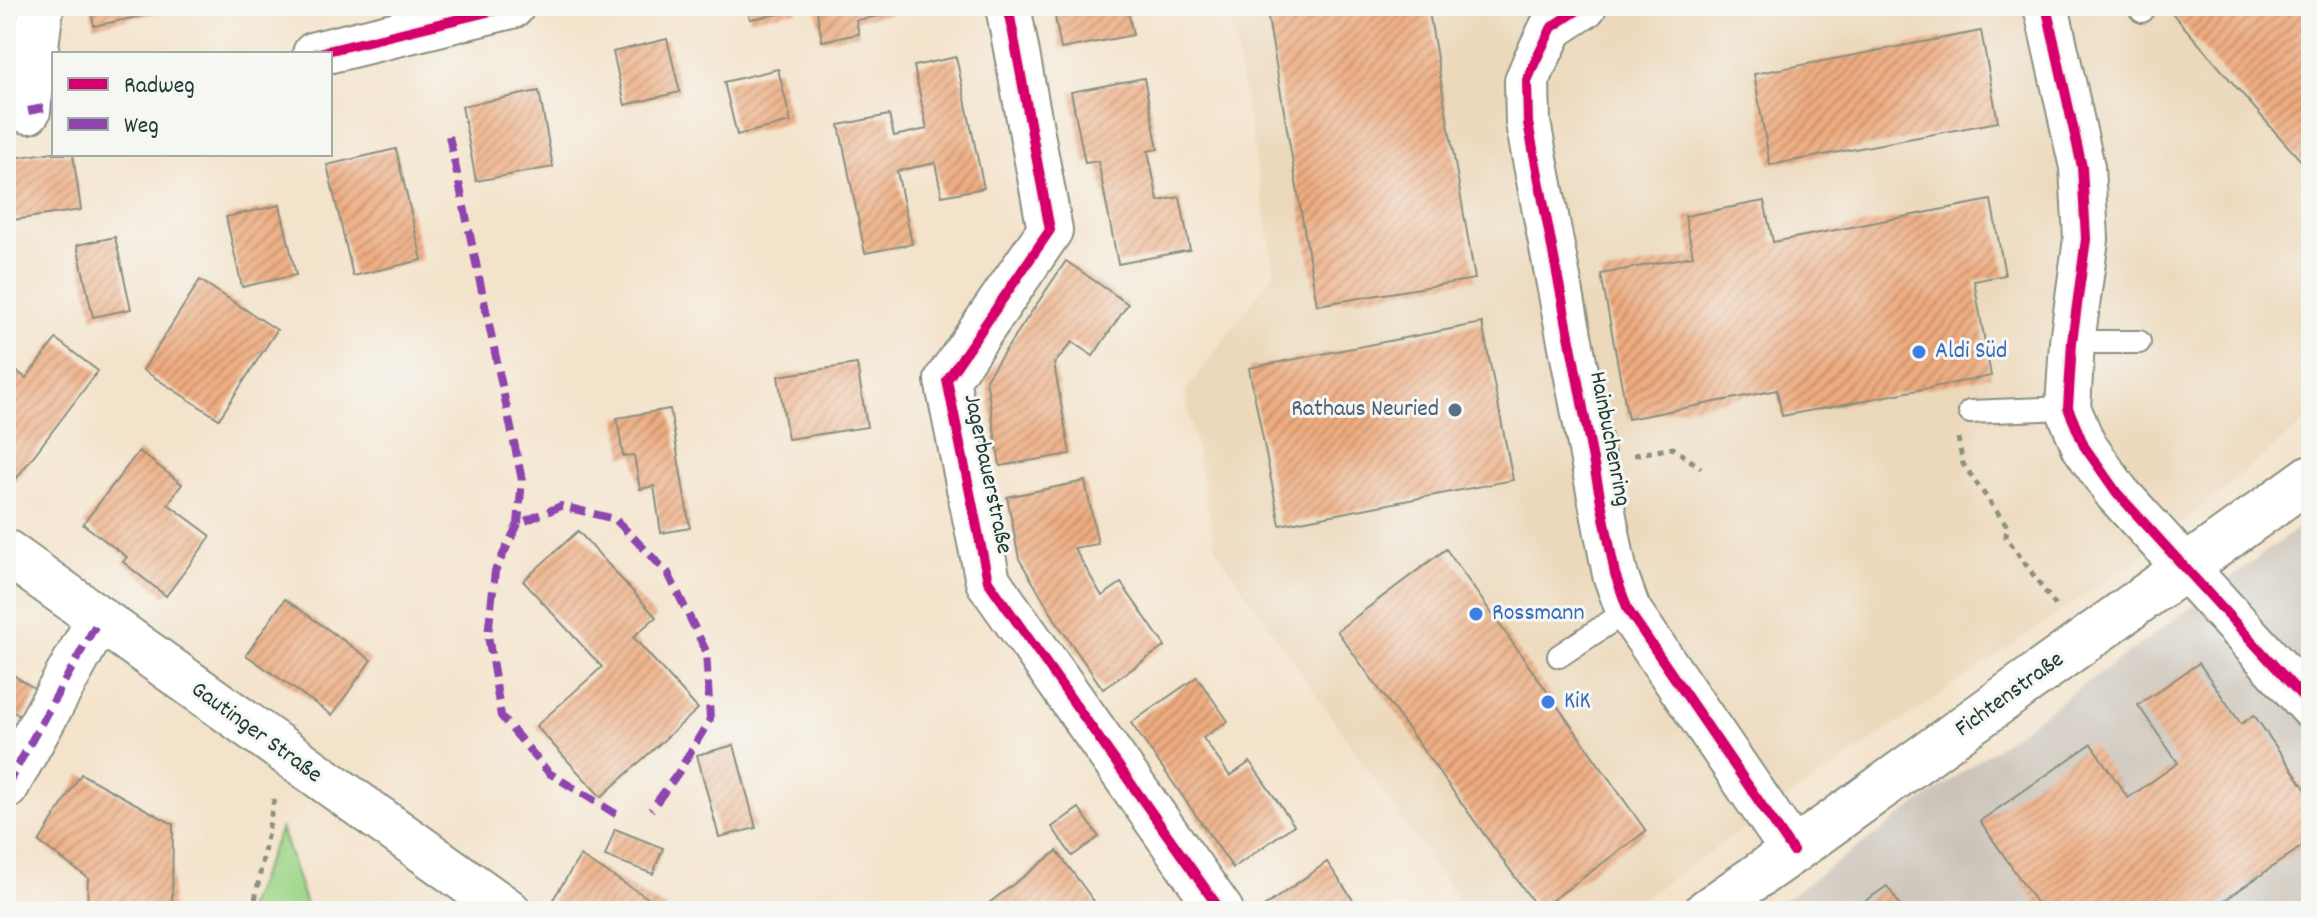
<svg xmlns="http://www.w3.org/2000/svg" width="2317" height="917" font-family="Dekko,sans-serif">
<defs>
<pattern id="building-hatch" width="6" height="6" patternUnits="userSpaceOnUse" patternTransform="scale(2)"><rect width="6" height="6" fill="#eeab7f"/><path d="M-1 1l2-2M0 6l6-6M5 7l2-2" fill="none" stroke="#c08c69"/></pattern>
</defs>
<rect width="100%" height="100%" fill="#f6f6f2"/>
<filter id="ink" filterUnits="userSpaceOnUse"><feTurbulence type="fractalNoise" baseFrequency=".0125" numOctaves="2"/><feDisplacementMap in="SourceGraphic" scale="16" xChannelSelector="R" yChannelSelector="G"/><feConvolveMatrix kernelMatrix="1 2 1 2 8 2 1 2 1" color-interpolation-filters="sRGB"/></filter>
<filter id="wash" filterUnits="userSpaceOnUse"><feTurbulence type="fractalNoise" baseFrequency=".006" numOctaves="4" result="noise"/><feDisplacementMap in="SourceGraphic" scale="32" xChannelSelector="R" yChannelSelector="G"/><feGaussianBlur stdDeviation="1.8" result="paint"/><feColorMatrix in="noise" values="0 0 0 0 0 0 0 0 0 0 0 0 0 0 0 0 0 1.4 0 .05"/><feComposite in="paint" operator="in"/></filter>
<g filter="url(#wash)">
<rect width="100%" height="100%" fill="#f4e3cb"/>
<path fill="#ecd8ba" d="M1229 6H2311V417L2148 552 1624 911H1465L1216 549 1185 392 1275 271Z"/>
<path fill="#cbc3b8" d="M2311 518V911H1769L2188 610Z"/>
<path fill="#9ed587" stroke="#5e895e" stroke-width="2" d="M281 828 308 911H246Z"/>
<g id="blocks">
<g fill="url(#building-hatch)">
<path d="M90 6H170V10L94 26Z"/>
<path d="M747 6H796L798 11 750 19Z"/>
<path d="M816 6H926L927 8 856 20 859 34 822 41Z"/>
<path d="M1053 6H1127L1133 35 1061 49Z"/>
<path d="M1266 6H1428L1475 279 1317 305Z"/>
<path d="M2166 6H2311V172L2277 134Z"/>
<path d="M1981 31 1998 122 1770 165 1754 74Z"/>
<path d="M667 39 680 92 625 105 613 52Z"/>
<path d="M956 57 984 188 942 196 935 163 897 171 912 244 865 253 839 125 889 115 894 136 927 129 914 66Z"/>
<path d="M778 69 791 122 737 135 724 82Z"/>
<path d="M1144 78 1158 149 1148 151 1158 201 1180 197 1190 250 1118 264 1098 161 1085 163 1071 92Z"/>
<path d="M539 91 553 167 476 181 462 106Z"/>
<path d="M396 149 422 260 353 276 327 165Z"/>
<path d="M54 152V154H73L81 210 6 221V159Z"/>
<path d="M1991 200 2005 275 1974 281 1991 376 1782 416 1777 390 1628 419 1601 274 1693 256 1685 216 1764 201 1773 242Z"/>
<path d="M280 205 296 275 242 287 226 217Z"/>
<path d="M115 237 131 309 93 317 77 245Z"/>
<path d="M1066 261 1128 304 1093 356 1072 342 1054 364 1070 454 1000 466 986 379Z"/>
<path d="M200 280 277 330 219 419 143 370Z"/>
<path d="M1482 323 1513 480 1280 525 1249 368Z"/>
<path d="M56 339 98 371 6 492V363L26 378Z"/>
<path d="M857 364 867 427 788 439 778 376Z"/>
<path d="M670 409 690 528 661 533 654 486 640 489 634 455 623 456 617 418Z"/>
<path d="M139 451 182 484 168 504 211 536 166 596 123 562 127 557 83 524Z"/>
<path d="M1085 481 1098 544 1074 548 1102 596 1121 583 1165 646 1103 689 1059 626 1019 559 1007 497Z"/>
<path d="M578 531 656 617 633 637 698 709 601 797 536 726 602 667 523 581Z"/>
<path d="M1446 549 1646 831 1539 910 1337 631Z"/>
<path d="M285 599 371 660 332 715 246 655Z"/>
<path d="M2199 663 2241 724 2254 715 2311 797V804L2306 808 2311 815V840L2209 911H2042L1980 821 2091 744 2128 798 2178 763 2138 705Z"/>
<path d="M13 675 39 691 23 718 6 707V686Z"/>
<path d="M1197 677 1228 721 1203 738 1230 776 1250 762 1294 825 1233 868 1131 723Z"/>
<path d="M734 745 756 828 719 837 697 755Z"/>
<path d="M81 774 173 824 172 911H87L88 878 39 842Z"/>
<path d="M1079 808 1099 837 1072 856 1052 827Z"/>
<path d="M615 829 663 848 653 874 605 856Z"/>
<path d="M1057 851 1096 904 1086 911H995L989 903Z"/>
<path d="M580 856 645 896 670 911H568L552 901Z"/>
<path d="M1327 862 1357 906 1350 911H1262L1261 909Z"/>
<path d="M1887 886 1904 911H1851Z"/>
</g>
</g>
</g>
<g filter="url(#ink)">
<use href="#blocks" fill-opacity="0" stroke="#8a9080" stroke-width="2"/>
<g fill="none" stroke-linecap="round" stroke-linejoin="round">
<g stroke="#8a9080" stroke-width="26">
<g id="lane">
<path d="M2138 6 2142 11"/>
<path d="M2072 342H2139"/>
<path d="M1970 412 2068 408"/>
<path d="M1559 656 1628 610"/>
</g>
</g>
<g stroke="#8a9080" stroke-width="48">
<g id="street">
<path d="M1008 6 1050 230 947 380 988 581 1221 911"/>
<path d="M1584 6 1552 27 1535 62 1527 81 1528 123 1615 574 1628 610 1793 851"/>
<path d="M2046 6 2082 167 2086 239 2072 342 2068 408 2084 446 2117 493 2311 706"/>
<path d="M315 54 512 6"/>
<path d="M28 111 41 6"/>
<path d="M6 552 508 911"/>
<path d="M6 787 99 619"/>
<path d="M1707 911 1793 851 2311 477"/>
</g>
</g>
<g stroke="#8a9080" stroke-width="5" stroke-dasharray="6 6" stroke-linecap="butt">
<path d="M1958 438 1963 464 2007 526 2006 537 2058 609"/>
<path d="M1634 455 1673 448 1701 468"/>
<path d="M253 911 275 794"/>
</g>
<use href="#lane" stroke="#fff" stroke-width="22"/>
<use href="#street" stroke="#fff" stroke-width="44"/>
<g stroke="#8e44ad" stroke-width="8" stroke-dasharray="16 8" stroke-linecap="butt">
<path d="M28 111 54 106"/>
<path d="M449 136 522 480 518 524"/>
<path d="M6 787 99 619"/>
<path d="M616 814 549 773 501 716 488 635 495 571 518 524 561 506 615 519 668 573 706 651 710 719 678 773 651 810"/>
</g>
<g stroke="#f6f6f2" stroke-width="15">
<g id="cycleway">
<path d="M1008 6 1050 230 947 380 988 581 1221 911"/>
<path d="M1584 6 1552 27 1535 62 1527 81 1528 123 1615 574 1628 610 1793 851"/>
<path d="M2046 6 2082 167 2086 239 2072 342 2068 408 2084 446 2117 493 2311 706"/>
<path d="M315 54 512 6"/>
</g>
</g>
<use href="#cycleway" stroke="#d6006c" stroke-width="10"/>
</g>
</g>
<g fill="#3f7fe0" stroke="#f6f6f2" stroke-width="3">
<circle cx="1919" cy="352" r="8"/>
<circle cx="1476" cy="614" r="8"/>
<circle cx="1548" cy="702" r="8"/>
</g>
<circle fill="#5c6f8a" stroke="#f6f6f2" stroke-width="3" cx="1455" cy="410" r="8"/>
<g text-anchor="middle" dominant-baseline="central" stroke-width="6" stroke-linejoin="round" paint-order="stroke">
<g font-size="24" fill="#366cbe" stroke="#f6f6f2" text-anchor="start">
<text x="1935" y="352">Aldi Süd</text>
<text x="1492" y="614">Rossmann</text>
<text x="1564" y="702">KiK</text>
</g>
<g font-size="24" fill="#4e5e75" stroke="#f6f6f2" text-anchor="end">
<text x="1439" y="410">Rathaus Neuried</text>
</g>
<g font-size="24" fill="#1f3d34" stroke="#f6f6f2">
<text transform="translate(1609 439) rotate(79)">Hainbuchenring</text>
<text transform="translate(987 474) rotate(78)">Jagerbauerstraße</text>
<text transform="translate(2010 695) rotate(-36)">Fichtenstraße</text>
<text transform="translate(256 733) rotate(36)">Gautinger Straße</text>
</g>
</g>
<rect width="2317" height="917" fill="none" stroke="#f6f6f2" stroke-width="32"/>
<rect x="52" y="52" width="280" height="104" fill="#f6f6f2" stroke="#a0aca6" stroke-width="2"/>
<rect x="68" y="78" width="40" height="12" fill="#d6006c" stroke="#a0aca6" stroke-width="2"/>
<text x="124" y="92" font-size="24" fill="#1f3d34">Radweg</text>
<rect x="68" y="118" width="40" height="12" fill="#8e44ad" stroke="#a0aca6" stroke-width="2"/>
<text x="124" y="132" font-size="24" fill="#1f3d34">Weg</text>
</svg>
